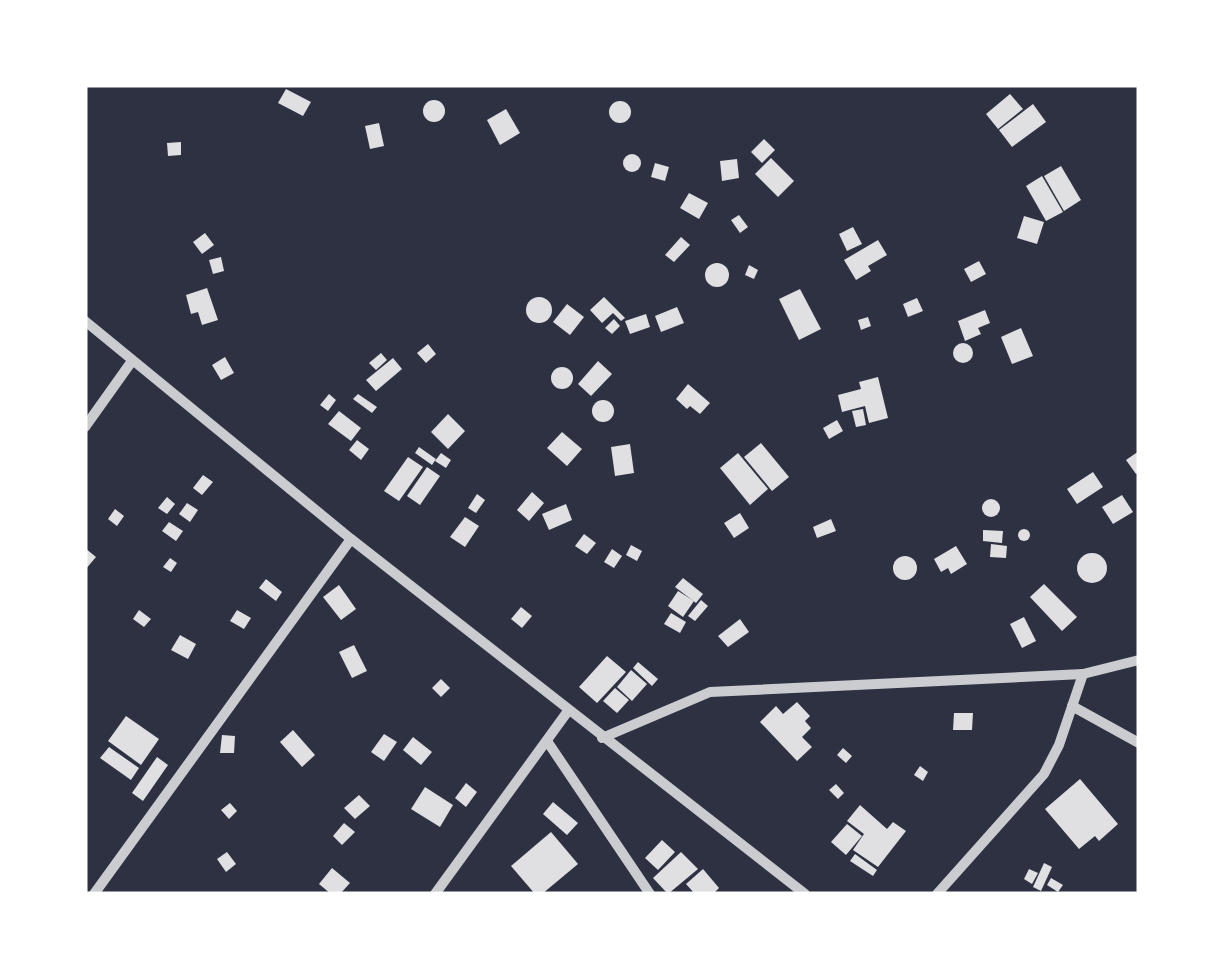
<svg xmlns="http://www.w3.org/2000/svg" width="1224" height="979" font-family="'Crimson Pro',serif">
<rect width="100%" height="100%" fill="#2d3142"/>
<g fill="#e0e0e3">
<path d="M286 89 311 102 303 116 278 103Z"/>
<path d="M1010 94 1023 109 998 129 986 114Z"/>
<circle cx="434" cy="111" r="11"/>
<circle cx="620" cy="112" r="11"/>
<path d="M1033 104 1046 122 1012 147 999 130Z"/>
<path d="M506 109 520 133 500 145 487 120Z"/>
<path d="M379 123 384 146 370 149 365 126Z"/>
<path d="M764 139 775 150 762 163 751 152Z"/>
<path d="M181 142V155L168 156 167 143Z"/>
<circle cx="632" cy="163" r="9"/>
<path d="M771 158 794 181 778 197 755 174Z"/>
<path d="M737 159 739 178 722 181 720 161Z"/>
<path d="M655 163 669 167 665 181 651 177Z"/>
<path d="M1061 166 1081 200 1064 211 1044 176Z"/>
<path d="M1042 176 1063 212 1046 221 1026 186Z"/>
<path d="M689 193 708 203 699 219 680 208Z"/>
<path d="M739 215 748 227 740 233 731 220Z"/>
<path d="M1024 216 1044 222 1037 244 1017 238Z"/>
<path d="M853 227 862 244 847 251 839 234Z"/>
<path d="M205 233 214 245 202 254 193 242Z"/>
<path d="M681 237 690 245 674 262 665 255Z"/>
<path d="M878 240 887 255 868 266 871 271 856 280 844 260Z"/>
<path d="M221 257 224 271 213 274 209 260Z"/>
<path d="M979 261 986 274 971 282 964 269Z"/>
<circle cx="717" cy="275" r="12"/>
<path d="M749 265 758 270 754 279 745 275Z"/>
<path d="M207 288 218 320 202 325 198 312 191 314 186 295Z"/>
<path d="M800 289 821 329 799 340 779 299Z"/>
<path d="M604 297 625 318 621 321 613 313 602 323 590 310Z"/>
<circle cx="539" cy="310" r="13"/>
<path d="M917 298 923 311 908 317 903 304Z"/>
<path d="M567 304 584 317 570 335 553 322Z"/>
<path d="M677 307 684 323 661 332 655 316Z"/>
<path d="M985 310 990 323 978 328 981 334 965 341 958 321Z"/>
<path d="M646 314 650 327 630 334 625 321Z"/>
<path d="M868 317 871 326 861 330 858 320Z"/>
<path d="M614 319 620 326 612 334 605 328Z"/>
<path d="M1021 328 1033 356 1012 364 1001 337Z"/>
<circle cx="963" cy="353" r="10"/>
<path d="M428 344 436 354 426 363 417 353Z"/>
<path d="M381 353 387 360 376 370 369 363Z"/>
<path d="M225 357 234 373 221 380 212 365Z"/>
<path d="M393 358 402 369 376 391 366 380Z"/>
<path d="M598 361 612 374 591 396 578 384Z"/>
<circle cx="562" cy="378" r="11"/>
<path d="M878 377 888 418 869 423 865 406 842 412 838 395 861 389 859 382Z"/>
<path d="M688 384 710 403 700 414 690 406 687 409 676 399Z"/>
<path d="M329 394 336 400 328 411 320 405Z"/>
<path d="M358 394 377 407 372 413 353 399Z"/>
<circle cx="603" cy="411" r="11"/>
<path d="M863 409 866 425 856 427 852 411Z"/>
<path d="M339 411 361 428 351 441 328 424Z"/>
<path d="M448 414 465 431 448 449 431 432Z"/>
<path d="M837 420 843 431 829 439 823 428Z"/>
<path d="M562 432 582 449 567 466 547 448Z"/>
<path d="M357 440 369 449 361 460 349 450Z"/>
<path d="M761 443 789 477 772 491 744 457Z"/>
<path d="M630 444 634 473 615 476 611 447Z"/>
<path d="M419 447 436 459 432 465 415 453Z"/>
<path d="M1139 451V472L1136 474 1126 460Z"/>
<path d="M441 453 451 460 446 468 435 461Z"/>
<path d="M738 453 768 489 750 505 720 468Z"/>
<path d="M408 457 423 467 399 501 384 491Z"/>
<path d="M427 467 440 476 420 505 407 496Z"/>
<path d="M1093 472 1103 487 1077 504 1067 489Z"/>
<path d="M203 475 213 482 202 495 193 488Z"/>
<path d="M532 492 544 503 529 521 517 510Z"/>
<path d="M477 494 485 500 476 513 468 508Z"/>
<path d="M1122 495 1133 512 1113 524 1102 507Z"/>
<path d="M167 497 175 504 167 514 158 508Z"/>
<circle cx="991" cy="508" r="9"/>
<path d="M187 503 198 510 190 522 179 514Z"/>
<path d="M566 504 572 520 549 530 542 514Z"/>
<path d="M115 509 124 516 117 526 108 519Z"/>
<path d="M740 513 749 528 734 538 724 523Z"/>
<path d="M465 517 479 526 465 547 450 537Z"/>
<path d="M831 519 836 531 817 538 813 527Z"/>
<path d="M169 522 183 531 176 541 162 531Z"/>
<circle cx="1024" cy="535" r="6"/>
<path d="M983 530 1003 531 1002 543 983 541Z"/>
<path d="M584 534 596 543 587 554 575 546Z"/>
<path d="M991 544 1007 546 1006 558 990 557Z"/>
<path d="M631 545 642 551 637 561 626 555Z"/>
<path d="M956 546 967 564 951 574 948 568 941 572 934 559Z"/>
<path d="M85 548 96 557 85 570Z"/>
<path d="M612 549 622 556 614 568 604 562Z"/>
<circle cx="1092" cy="568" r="15"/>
<circle cx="905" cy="568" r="12"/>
<path d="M170 558 177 563 171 572 163 567Z"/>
<path d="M683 578 703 594 696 603 675 587Z"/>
<path d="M266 579 282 592 276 601 259 588Z"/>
<path d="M1044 584 1077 617 1062 631 1030 597Z"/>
<path d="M339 585 356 609 341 620 323 597Z"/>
<path d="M678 591 694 601 683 617 668 606Z"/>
<path d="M701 600 708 606 695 621 688 616Z"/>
<path d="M521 607 532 616 522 628 511 619Z"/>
<path d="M139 610 151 619 144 627 133 619Z"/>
<path d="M237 610 251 618 244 629 230 621Z"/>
<path d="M671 613 686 622 680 633 664 624Z"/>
<path d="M1024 617 1036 641 1022 648 1010 624Z"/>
<path d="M740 619 749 632 728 647 718 636Z"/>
<path d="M180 635 196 644 188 659 171 650Z"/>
<path d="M354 645 367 671 352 678 339 652Z"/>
<path d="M607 656 626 672 597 703 579 687Z"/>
<path d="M638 662 658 679 652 686 633 668Z"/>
<path d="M631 670 647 684 632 701 617 687Z"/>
<path d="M441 679 450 688 441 697 432 688Z"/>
<path d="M615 688 629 700 617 713 603 701Z"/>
<path d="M797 702 810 716 805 721 811 728 802 737 812 747 797 761 760 722 776 706 783 714Z"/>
<path d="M954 713H973L972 730H953Z"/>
<path d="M126 716 159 739 141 765 108 741Z"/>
<path d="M293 730 315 755 302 767 280 742Z"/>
<path d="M384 734 397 742 384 761 371 752Z"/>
<path d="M222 735 235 736 234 753H220Z"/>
<path d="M413 737 432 752 421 765 403 750Z"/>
<path d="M109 747 139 768 131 780 100 758Z"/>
<path d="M843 748 852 756 846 763 837 755Z"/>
<path d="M157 757 168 765 143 801 132 793Z"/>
<path d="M920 766 928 772 923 781 914 775Z"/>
<path d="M1080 779 1118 824 1099 841 1095 836 1079 849 1045 809Z"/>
<path d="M466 783 477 792 466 807 455 798Z"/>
<path d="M836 784 844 793 838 799 829 790Z"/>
<path d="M425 787 453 805 440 827 411 809Z"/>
<path d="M359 795 370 806 355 819 344 808Z"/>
<path d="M553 802 578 823 567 835 543 814Z"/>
<path d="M230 803 237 811 229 819 221 810Z"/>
<path d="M860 805 887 829 893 822 906 831 878 867 853 850 866 831 864 834 847 821Z"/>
<path d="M344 823 355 832 342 845 333 836Z"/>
<path d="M847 824 862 836 846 855 831 842Z"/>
<path d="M551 832 578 864 542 894H535L511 866Z"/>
<path d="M662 840 675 852 658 870 645 858Z"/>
<path d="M227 852 236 864 226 872 217 859Z"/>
<path d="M681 852 698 869 668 894 653 878Z"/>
<path d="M855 854 877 870 873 876 850 861Z"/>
<path d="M1044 863 1052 867 1041 891 1033 887Z"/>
<path d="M332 868 350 883 340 894H331L319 884Z"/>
<path d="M703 869 719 888 713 894H695L686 884Z"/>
<path d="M1029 869 1038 873 1032 884 1024 879Z"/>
<path d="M1051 878 1063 885 1058 892 1047 885Z"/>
</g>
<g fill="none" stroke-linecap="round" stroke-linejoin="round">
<g stroke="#caccd0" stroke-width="10">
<path d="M85 321 351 539 805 894"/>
<path d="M85 427 132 361"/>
<path d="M1072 706 1139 743"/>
<path d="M602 738 710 692 1083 674 1139 660"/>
<path d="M547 741 650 894"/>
<path d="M94 894 351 539"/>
<path d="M435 894 568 711"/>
<path d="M937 894 1044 774 1059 745 1083 674"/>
</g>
</g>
<rect width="1224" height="979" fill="none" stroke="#ffffff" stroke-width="175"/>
</svg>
